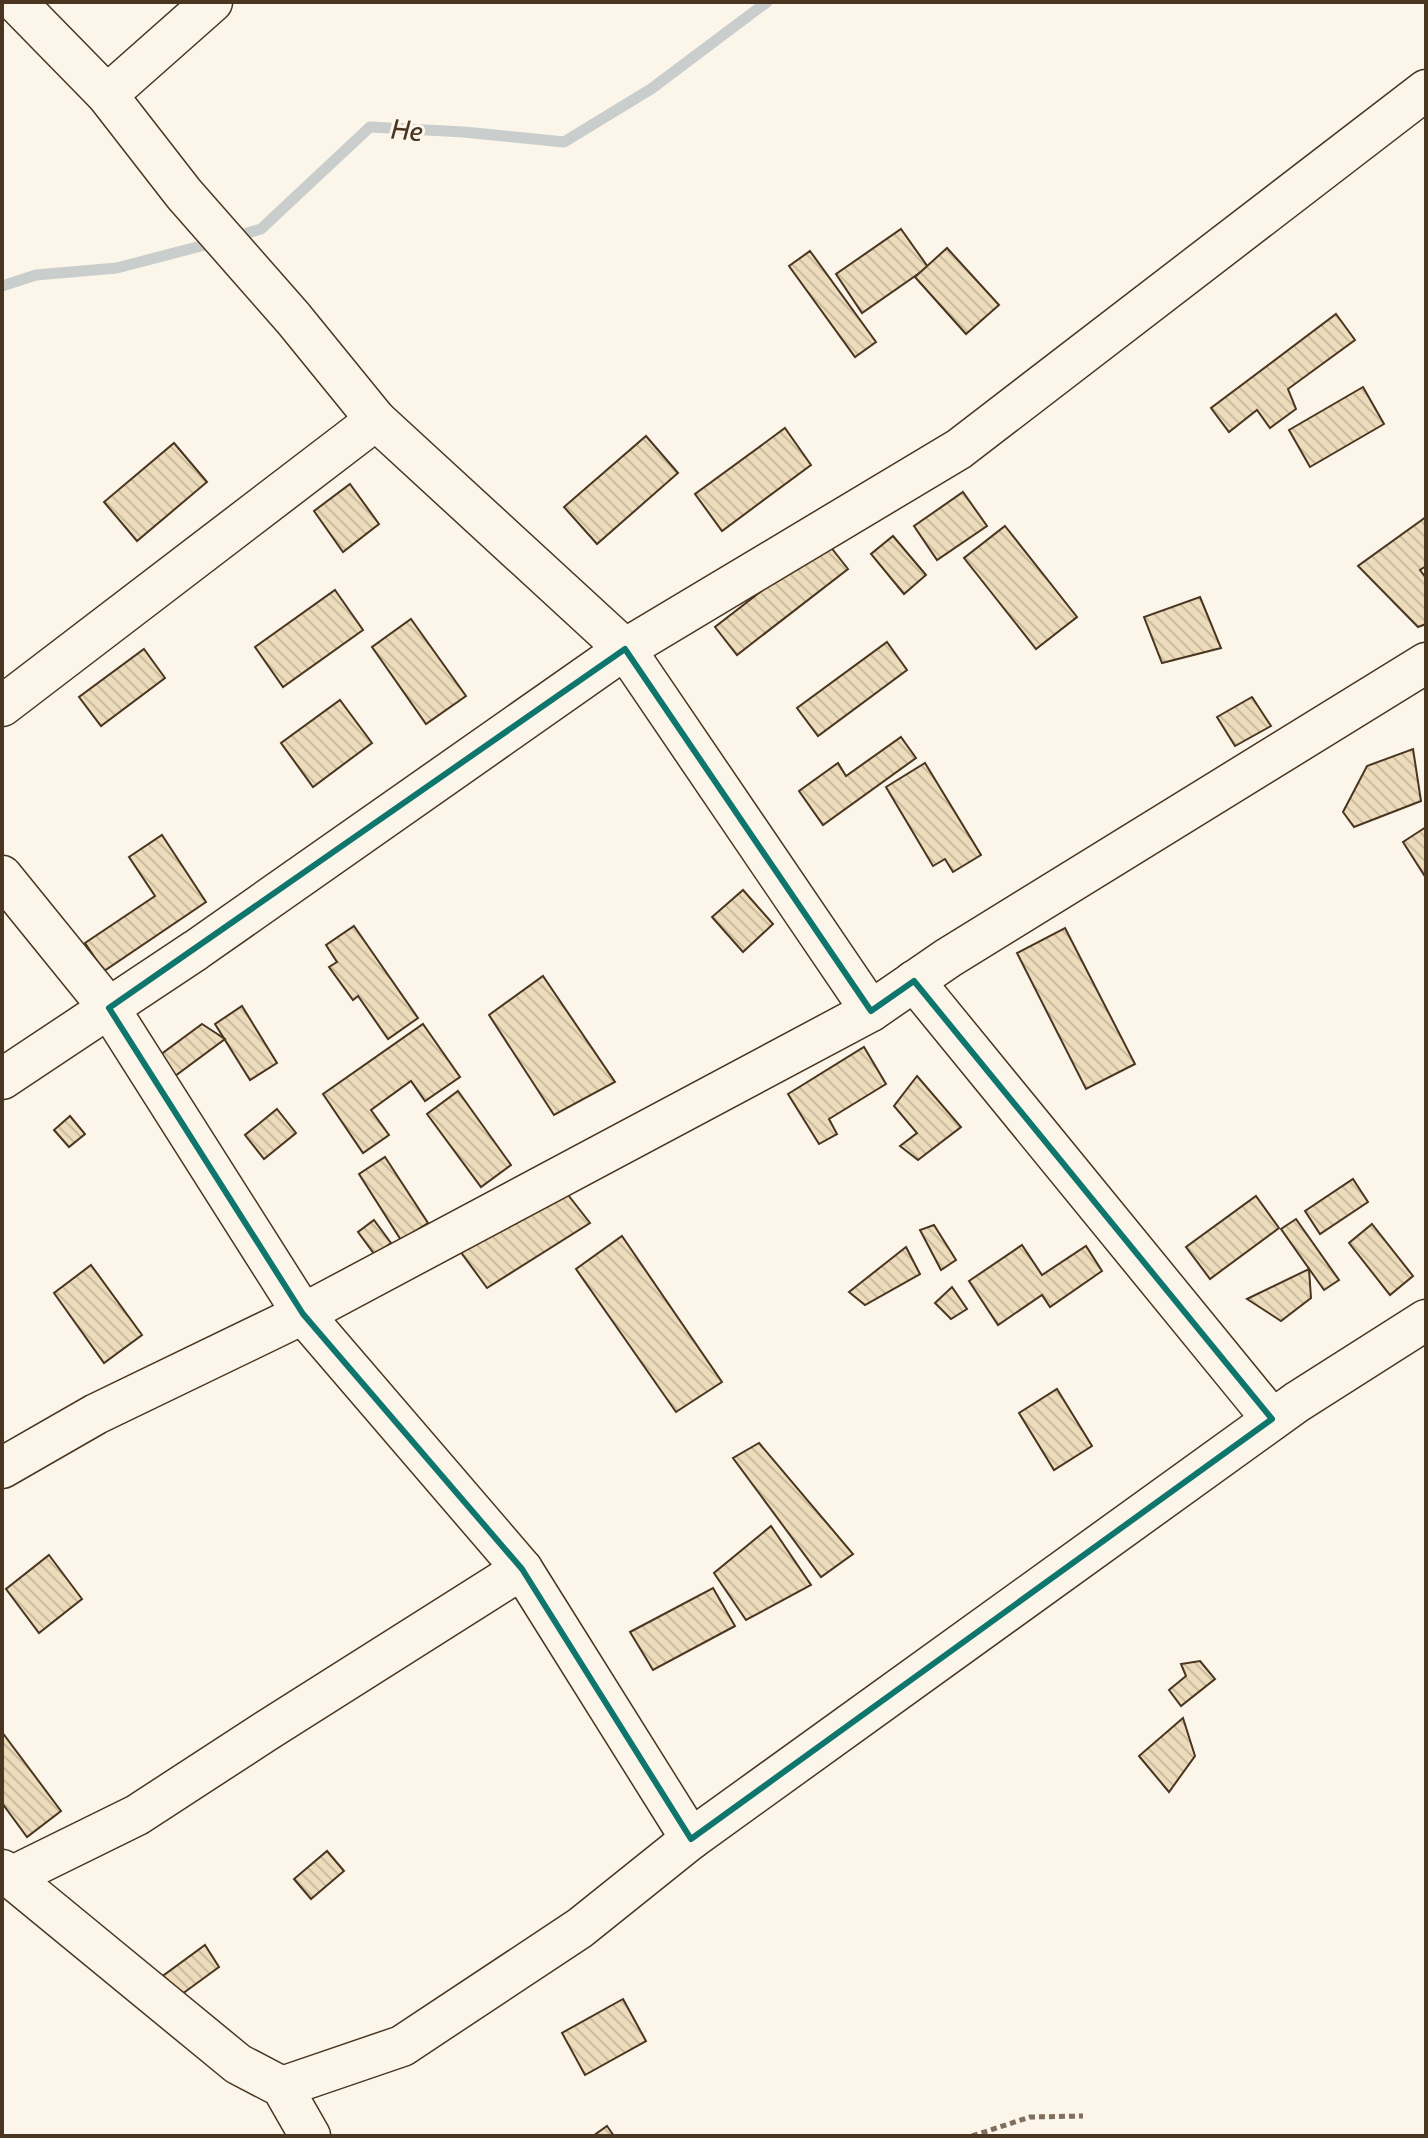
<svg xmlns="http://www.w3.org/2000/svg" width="1428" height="2138" font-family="Cabin,sans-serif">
<defs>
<pattern id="building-back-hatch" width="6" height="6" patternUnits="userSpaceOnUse" patternTransform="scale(2)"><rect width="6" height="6" fill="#ecdcbc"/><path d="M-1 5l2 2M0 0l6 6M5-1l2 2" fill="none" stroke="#ccbda1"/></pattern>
</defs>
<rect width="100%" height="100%" fill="#fbf6e9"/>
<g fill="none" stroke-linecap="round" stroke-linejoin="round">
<g stroke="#c9cecd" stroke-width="11">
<path d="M233 237 261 229 370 127 464 132 564 142 651 89 767 2"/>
<path d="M2 286 36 275 117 268 216 242"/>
</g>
</g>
<g fill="url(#building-back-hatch)" stroke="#4a3520" stroke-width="2">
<path d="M901 229 928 267 862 313 836 274Z"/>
<path d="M947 248 999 305 966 334 915 277Z"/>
<path d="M810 251 876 342 855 357 789 266Z"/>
<path d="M1336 314 1355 340 1288 389 1296 409 1270 428 1257 410 1229 432 1211 408Z"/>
<path d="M1363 387 1384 424 1310 467 1289 430Z"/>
<path d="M785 428 811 465 722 531 695 494Z"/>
<path d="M646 436 678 473 597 544 564 507Z"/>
<path d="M174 443 207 482 137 541 104 502Z"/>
<path d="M350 484 379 524 343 552 314 511Z"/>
<path d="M963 492 987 526 937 560 914 526Z"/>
<path d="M1426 517V566L1420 570 1426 578V624L1418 627 1358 566Z"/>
<path d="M1005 526 1077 617 1036 649 964 558Z"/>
<path d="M893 536 926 575 904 594 871 554Z"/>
<path d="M826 541 848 569 737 655 715 627Z"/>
<path d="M335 590 363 630 283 687 255 647Z"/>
<path d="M1200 597 1221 648 1162 663 1144 617Z"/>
<path d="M411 619 466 696 426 724 372 647Z"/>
<path d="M887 642 907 670 818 736 797 708Z"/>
<path d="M144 649 165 678 101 726 79 697Z"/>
<path d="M1252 697 1271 726 1235 746 1217 717Z"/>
<path d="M340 700 372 743 313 787 281 743Z"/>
<path d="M901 737 916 758 823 825 799 791 838 763 846 776Z"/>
<path d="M1413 749 1421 801 1354 827 1343 812 1367 766Z"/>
<path d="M925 763 981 855 953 872 945 859 933 866 886 787Z"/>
<path d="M1426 827V878L1403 842Z"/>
<path d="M162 835 206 902 104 971 85 943 155 896 129 857Z"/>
<path d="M743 890 773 924 743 952 712 917Z"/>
<path d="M354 926 418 1018 388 1039 358 996 353 1000 329 967 337 962 326 945Z"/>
<path d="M1065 928 1135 1064 1086 1089 1017 953Z"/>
<path d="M543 976 615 1082 554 1115 489 1015Z"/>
<path d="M242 1006 277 1063 250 1080 215 1024Z"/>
<path d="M202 1024 225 1039 175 1076 160 1055Z"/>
<path d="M423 1024 460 1077 425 1101 411 1081 371 1110 389 1135 363 1153 323 1094Z"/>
<path d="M864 1047 886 1084 829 1119 837 1134 819 1144 788 1094Z"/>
<path d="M917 1076 961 1127 918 1160 900 1146 917 1133 894 1106Z"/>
<path d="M458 1091 511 1165 481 1187 427 1114Z"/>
<path d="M277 1109 296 1133 264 1159 245 1135Z"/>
<path d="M70 1116 85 1134 69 1147 54 1130Z"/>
<path d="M385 1157 428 1223 401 1240 359 1174Z"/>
<path d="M1353 1179 1368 1202 1320 1234 1305 1211Z"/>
<path d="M565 1191 590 1223 487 1288 460 1251Z"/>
<path d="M1256 1196 1279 1228 1210 1279 1186 1247Z"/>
<path d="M1296 1219 1339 1280 1324 1290 1281 1229Z"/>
<path d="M374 1220 391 1243 375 1255 358 1232Z"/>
<path d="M1372 1224 1413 1276 1390 1295 1349 1243Z"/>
<path d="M934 1225 956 1260 941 1270 920 1230Z"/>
<path d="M622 1236 722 1382 676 1412 576 1269Z"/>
<path d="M1022 1245 1042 1275 1086 1246 1102 1271 1050 1307 1042 1295 998 1325 969 1281Z"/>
<path d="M906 1247 920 1274 865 1305 849 1292Z"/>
<path d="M91 1265 142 1335 104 1363 54 1293Z"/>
<path d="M1309 1269 1311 1298 1281 1321 1247 1299Z"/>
<path d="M952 1287 967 1309 951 1319 935 1303Z"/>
<path d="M1057 1389 1092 1446 1054 1470 1019 1413Z"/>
<path d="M759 1443 853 1554 821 1577 733 1458Z"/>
<path d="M771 1526 811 1585 746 1620 714 1573Z"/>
<path d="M49 1555 82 1599 39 1633 6 1589Z"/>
<path d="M713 1588 735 1626 653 1670 630 1632Z"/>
<path d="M1200 1661 1215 1679 1181 1706 1169 1690 1186 1676 1181 1664Z"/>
<path d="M1183 1718 1195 1756 1169 1792 1139 1756Z"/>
<path d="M2 1732 61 1811 27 1837 2 1803Z"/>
<path d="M327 1851 344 1871 311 1899 294 1879Z"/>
<path d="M205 1945 219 1967 178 1997 160 1978Z"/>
<path d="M623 1999 646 2041 585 2075 562 2033Z"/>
<path d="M607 2126 614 2136H593Z"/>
</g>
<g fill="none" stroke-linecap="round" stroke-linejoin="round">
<g stroke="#4a3520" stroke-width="43">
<g id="minor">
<path d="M16 2 107 95 184 194 293 318 376 420 625 649 871 1011"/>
<path d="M107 95 212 2"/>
<path d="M2 706 376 420"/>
<path d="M2 876 109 1008 303 1314 522 1569 691 1839"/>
<path d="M914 981 1272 1419"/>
<path d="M2 1079 196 950 625 649 959 449 1426 90"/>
<path d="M2 1468 96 1414 303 1314 871 1011 948 958 1426 663"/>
<path d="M2 1870 238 2064 282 2087 310 2136"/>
<path d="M11 1877 137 1815 266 1731 522 1569"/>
<path d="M282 2087 402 2046 580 1928 691 1839 1297 1402 1426 1320"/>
</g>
</g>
<path stroke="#7f6f5c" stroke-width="5" stroke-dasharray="6 4" stroke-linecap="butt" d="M972 2136 1030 2117 1083 2116"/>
<use href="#minor" stroke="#fbf6e9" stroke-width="40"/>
</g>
<path fill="none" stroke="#0f766e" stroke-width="6" stroke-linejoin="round" d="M625 649 871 1011 914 981 1272 1419 691 1839 522 1569 303 1314 109 1008Z"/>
<g text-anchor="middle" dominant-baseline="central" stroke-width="6" stroke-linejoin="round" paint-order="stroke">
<g font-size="28" font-style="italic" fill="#4a3520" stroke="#fbf6e9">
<text transform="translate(407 130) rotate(5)">He</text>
</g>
</g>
<rect width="1428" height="2138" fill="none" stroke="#4a3520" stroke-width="8"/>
</svg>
